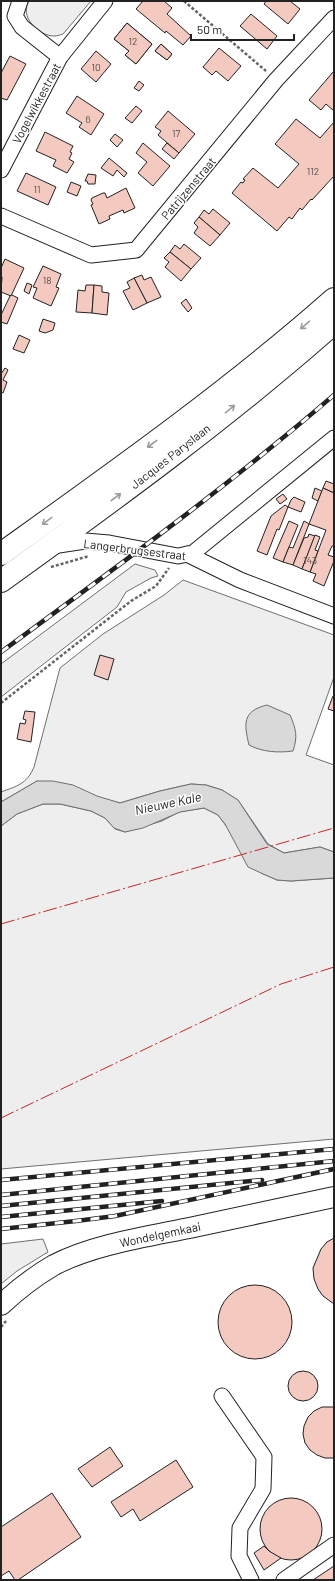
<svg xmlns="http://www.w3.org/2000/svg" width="335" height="1581" font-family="Barlow,sans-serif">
<rect width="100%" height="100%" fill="#fff"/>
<g fill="#eee" stroke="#6f6f6f">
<path d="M29 1H91L63 34C60 35 57 36 54 36 38 36 19 16 29 1Z"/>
<path d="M135 564 155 570 158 576 151 578 126 592 117 607 1 697V664Z"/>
<path d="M183 580 334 635V677L306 755 334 765V852L320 847 284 853 268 844 238 800 222 790 206 785 191 784 160 791 120 803 37 781 1 802V792C17 786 27 784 34 767L60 668 103 634 164 595Z"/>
<path d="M43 804H60L91 811 105 818 115 829 125 832 162 821 179 812 204 808 218 815 261 873 277 880 291 881 334 878V1139L1 1169V826L17 814Z"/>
<path d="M43 1239 48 1252 17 1271 1 1284V1244Z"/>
</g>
<g fill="#d9d9d9" stroke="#6f6f6f">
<path d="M267 705 290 715C296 729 298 736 293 751 278 753 262 752 249 745 244 724 242 711 267 705Z"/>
<path d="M37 781H53L73 785 97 796 120 803 160 791 191 784 206 785 222 790 238 800 267 844 284 853 320 847 334 852V878L291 881 277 880 261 873 248 867 225 824 218 815 204 808 180 812 143 828 125 832 114 828 105 818 91 811 60 804H43L17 814 1 826V802Z"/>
</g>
<g fill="#f3c9c0" stroke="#222">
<path d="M143 1H164L172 8 167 14 191 36 183 45 166 31 165 33 136 9Z"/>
<path d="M266 1H290L300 9 288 24 264 4Z"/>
<path d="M251 14 277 36 267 49 240 26Z"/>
<path d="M127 23 152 44 136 64 125 55 129 51 114 39Z"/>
<path d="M127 23 152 44 136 64 125 55 129 51 114 39Z"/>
<path d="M161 44 172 54 167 60 155 51Z"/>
<path d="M161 44 172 54 167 60 155 51Z"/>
<path d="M219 48 241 66 228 81 216 71 212 75 203 67Z"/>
<path d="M96 51 111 64 96 82 81 69Z"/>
<path d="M10 56 26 64 7 100 1 98V73Z"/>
<path d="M334 71V111L326 104 321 110 309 100Z"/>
<path d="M139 81 144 85 139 91 134 88Z"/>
<path d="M77 96 104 114 91 135 79 127 82 123 66 113Z"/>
<path d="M136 106 142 111 132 123 125 118Z"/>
<path d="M168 111 195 134 179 153 158 135 161 131 155 127Z"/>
<path d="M296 119 320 138 334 122V176L312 200 311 199 302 210 300 208 292 219 289 217 277 231 232 193 241 182 243 183 245 180 243 179 253 168 278 188 299 164 275 144Z"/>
<path d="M45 132 73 146 70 152 72 153 69 159 74 162 67 173 53 166 56 160 36 151Z"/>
<path d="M115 134 123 140 117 147 110 140Z"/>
<path d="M143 143 170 166 153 186 138 173 147 162 136 153Z"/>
<path d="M167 143 179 153 174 159 162 149Z"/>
<path d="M109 158 127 173 124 177 117 170 113 176 101 168Z"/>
<path d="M26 173 56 187 48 205 17 191Z"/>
<path d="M88 174 96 175 95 184H88L87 181H85Z"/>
<path d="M71 182 81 186 77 196 67 192Z"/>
<path d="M126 188 135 208 124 213 123 210 109 216 110 219 99 224 91 205 93 204 91 200 92 198 103 193H105L107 198Z"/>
<path d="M213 209 230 223 220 235 199 217 204 210 209 214Z"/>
<path d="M199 217 220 235 210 246 194 233 198 227 194 223Z"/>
<path d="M184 244 201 258 191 269 170 252 175 245 180 249Z"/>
<path d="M170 252 191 269 181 281 165 267 169 262 164 258Z"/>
<path d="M5 259 24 268 11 296 1 292 2 277 1 276V268Z"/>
<path d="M43 266 61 274 56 287 59 288 51 306 33 298 37 288 33 287Z"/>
<path d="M142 275 144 280 151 277 161 297 147 303 134 278Z"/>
<path d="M134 278 147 303 133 310 123 291 130 288 127 282Z"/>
<path d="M27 283 32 285 29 294 24 291Z"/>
<path d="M86 285H94L92 313 76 312 78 290 85 291Z"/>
<path d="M94 285 102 286V292L109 293 107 315 92 313Z"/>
<path d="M12 295 18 298 7 324 1 322V315L10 296Z"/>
<path d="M186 299 192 308 188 312 181 303Z"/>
<path d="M43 319 55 323 53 330 45 333 39 331Z"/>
<path d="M19 335 30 340 24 353 13 349Z"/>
<path d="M5 368 8 370 3 380 7 382 3 393 1 392V374Z"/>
<path d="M326 481 334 484V493L323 488Z"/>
<path d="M315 488 322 491 318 501 312 498Z"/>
<path d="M323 488 334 493V546H332L328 555 334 557V561L324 586 313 581 316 574 310 572 326 530 309 524Z"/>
<path d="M283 494 287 499 280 504 276 499Z"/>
<path d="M294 497 305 502 301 512 288 507 291 500Z"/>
<path d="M285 505 288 507 279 530 277 529 267 555 257 551 271 516Z"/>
<path d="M289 521 298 525 283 562 273 558Z"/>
<path d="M304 521 309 524 293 565 283 562 289 547 293 548Z"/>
<path d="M309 534 315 536 302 569 293 565 304 538 308 537Z"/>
<path d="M315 535 320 537 315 550 318 551 310 572 302 569Z"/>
<path d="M100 655 114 659 108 680 94 675Z"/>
<path d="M333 696 334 697V711L328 709Z"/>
<path d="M25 711 35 712 31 742 17 739 20 723 25 724 26 720 23 719Z"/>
<path d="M334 1238V1304L323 1296 318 1289 314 1279 313 1268 321 1249 327 1242Z"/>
<circle cx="255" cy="1322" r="37"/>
<circle cx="303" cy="1386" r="15"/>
<path d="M322 1407H334V1457L333 1458H325L317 1455 310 1450 305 1443 303 1434 304 1426 308 1417 314 1411Z"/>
<path d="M110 1447 123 1466 92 1487 78 1469Z"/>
<path d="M176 1460 193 1487 140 1521 133 1509 121 1517 111 1502Z"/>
<path d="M52 1493 81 1537 18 1580H15L9 1571 1 1576V1527Z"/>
<circle cx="291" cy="1529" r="31"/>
<path d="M264 1546 269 1551 281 1558 264 1570 254 1553Z"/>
<path d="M334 1566V1580H313Z"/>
</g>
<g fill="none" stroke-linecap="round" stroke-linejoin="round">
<g stroke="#222" stroke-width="17">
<g id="minor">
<path d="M20 1 15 16 22 27 60 57"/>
<path d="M1 170 60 57 105 1"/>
<path d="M1 216 91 255 136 250 276 80 334 18"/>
<path d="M52 546 85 541 109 543 178 556 193 553 334 438"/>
<path d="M187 554 240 580 334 616"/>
<path d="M222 1396 264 1457 263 1489 240 1528 239 1556 251 1580"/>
<path d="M284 1580 334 1545"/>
</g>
</g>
<g stroke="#222" stroke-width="22">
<path id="major" d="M1 1305C17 1290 35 1276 54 1265 94 1244 151 1236 194 1227 241 1217 287 1207 334 1197"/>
</g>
<g stroke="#222" stroke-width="24">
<g id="highway">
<path d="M1 554C114 473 230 391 334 299"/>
<path d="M1 581C115 499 229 416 334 323"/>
</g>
</g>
<g stroke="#646464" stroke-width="2.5" stroke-dasharray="3 2" stroke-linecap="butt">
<path d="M184 1 266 71"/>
<path d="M51 567 89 556"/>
<path d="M1 703 131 601 156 586 169 568"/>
<path d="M1 1327 6 1321"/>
</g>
<use href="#minor" stroke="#fff" stroke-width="15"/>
<use href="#major" stroke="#fff" stroke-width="20"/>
<use href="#highway" stroke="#fff" stroke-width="22"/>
<g stroke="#222" stroke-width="4.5">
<g id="rail">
<path d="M1 652C114 569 227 487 334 395"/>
<path d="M1 1180 334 1149"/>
<path d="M1 1195 334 1161"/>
<path d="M1 1206 262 1180"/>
<path d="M1 1217 162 1201"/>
<path d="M1 1229 76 1221 115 1216 334 1169"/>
</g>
</g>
<use href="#rail" stroke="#fff" stroke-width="3" stroke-dasharray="9" stroke-linecap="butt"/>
<g stroke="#c62828" stroke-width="1" stroke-dasharray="14 3 2 3" stroke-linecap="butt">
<path d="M1 924 334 828"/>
<path d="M1 1118 281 984 334 967"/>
</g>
</g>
<defs><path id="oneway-shaft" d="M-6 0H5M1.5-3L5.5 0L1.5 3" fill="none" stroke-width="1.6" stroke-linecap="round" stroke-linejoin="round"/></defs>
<g stroke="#9c9c9c">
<use href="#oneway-shaft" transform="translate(305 325) rotate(139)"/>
<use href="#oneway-shaft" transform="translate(230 409) rotate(-39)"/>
<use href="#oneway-shaft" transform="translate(152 444) rotate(143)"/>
<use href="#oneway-shaft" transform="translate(116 497) rotate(-37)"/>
<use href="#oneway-shaft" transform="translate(47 521) rotate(144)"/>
</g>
<g text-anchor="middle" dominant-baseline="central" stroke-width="3" stroke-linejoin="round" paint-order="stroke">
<g font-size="10" fill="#564c4a">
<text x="133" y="41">12</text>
<text x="96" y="67">10</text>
<text x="88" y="119">6</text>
<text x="176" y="133">17</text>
<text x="313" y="171">112</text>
<text x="37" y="189">11</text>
<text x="47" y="280">18</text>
<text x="310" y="560">143</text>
</g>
<g font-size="12" fill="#222" stroke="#fff">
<text transform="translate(36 103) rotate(-62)">Vogelwikkestraat</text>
<text transform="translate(188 188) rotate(-50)">Patrijzenstraat</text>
<text transform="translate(170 456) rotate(-38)">Jacques Paryslaan</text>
<text transform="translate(135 549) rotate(7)">Langerbrugsestraat</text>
<text transform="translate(160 1234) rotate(-12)">Wondelgemkaai</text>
</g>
<g font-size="13" font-style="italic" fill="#222" stroke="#fff">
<text transform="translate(168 803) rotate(-12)">Nieuwe Kale</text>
</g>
</g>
<rect width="335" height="1581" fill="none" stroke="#222222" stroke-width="4"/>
<path d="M191 34v6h103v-6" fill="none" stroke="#222222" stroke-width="2"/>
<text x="197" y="34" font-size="12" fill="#222222" stroke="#ffffff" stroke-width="3" paint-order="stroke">50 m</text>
</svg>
